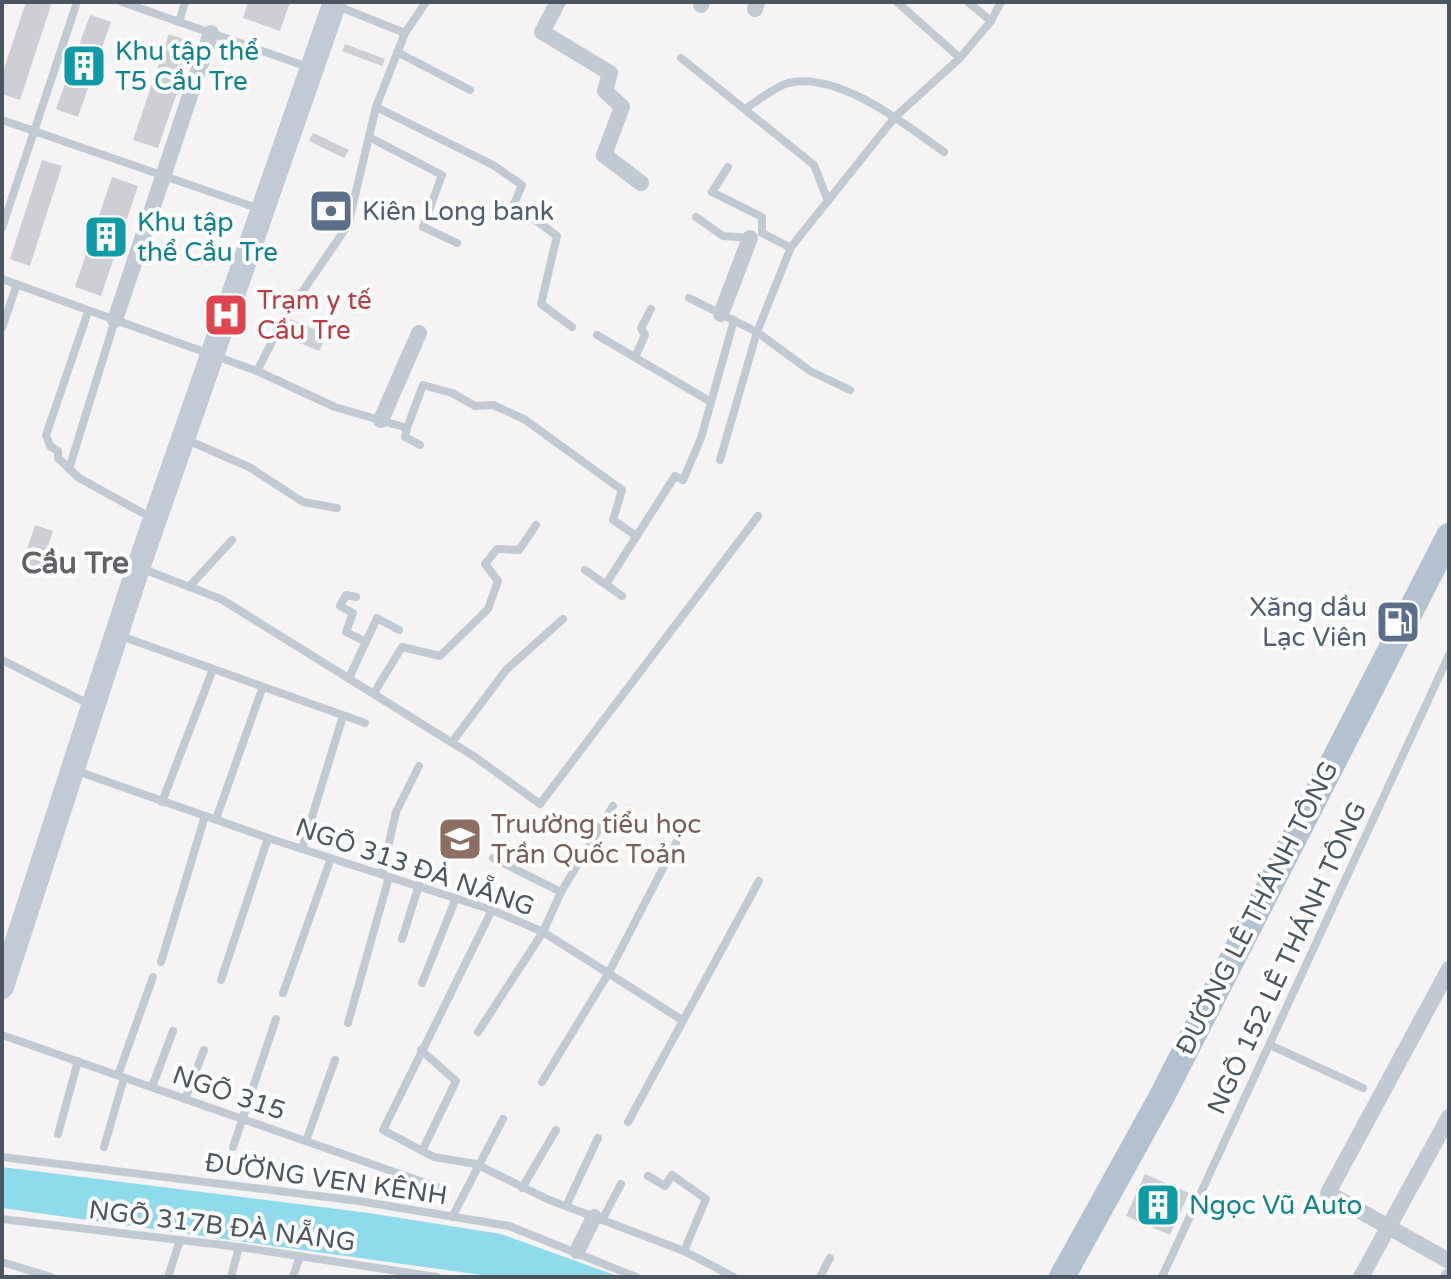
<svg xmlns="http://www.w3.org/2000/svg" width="1451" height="1279" font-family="'Varela Round',sans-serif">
<rect width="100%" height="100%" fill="#f5f3f3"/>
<path fill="#90daee" d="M2 1167 369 1213 501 1234 620 1277H496L2 1208Z"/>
<g fill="#cdcfd5">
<path d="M26 2H52L20 100 2 94V75Z"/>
<path d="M248 2H290L280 31 243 18Z"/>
<path d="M90 15 111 22 78 117 56 109Z"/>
<path d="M169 34 194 43 158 148 133 140Z"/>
<path d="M345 44 385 59 382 66 342 51Z"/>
<path d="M313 133 349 150 344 158 309 141Z"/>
<path d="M42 160 62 166 30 266 10 259Z"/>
<path d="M112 177 138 186 101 296 75 287Z"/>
<path d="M291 319 327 335 319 351 283 336Z"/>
<path d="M35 525 53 531 40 571 22 565Z"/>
<path d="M1145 1174 1189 1193 1170 1235 1126 1216Z"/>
</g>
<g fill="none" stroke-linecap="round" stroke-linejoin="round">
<g stroke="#c1cad2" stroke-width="8">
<path d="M122 2 308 67"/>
<path d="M897 2 960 58"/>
<path d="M968 2 991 21"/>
<path d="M335 5 405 33"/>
<path d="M179 22 185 2"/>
<path d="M397 52 470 90"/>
<path d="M681 58 814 165 828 201"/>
<path d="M376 107 493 165 522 185 514 204 557 236 541 304 572 327"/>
<path d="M745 109C758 101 774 87 788 83 838 71 905 124 944 152"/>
<path d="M2 120 260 209"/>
<path d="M369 137 442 175 423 227 457 243"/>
<path d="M728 167 712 192 762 217V233"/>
<path d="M696 217 723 236 750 238"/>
<path d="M2 228 77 2"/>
<path d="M762 233 791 248"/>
<path d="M2 279 257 371 335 407 407 428 423 385 452 393 475 406 493 405 524 419 622 490 613 520 635 535"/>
<path d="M689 298 757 332 810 371 850 390"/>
<path d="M88 312 46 435 50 446 58 451V458L79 478 152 518"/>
<path d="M2 328 17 284"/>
<path d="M597 335 711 402"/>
<path d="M635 357 645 335 641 328 651 309"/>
<path d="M257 371 285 317 348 225 376 107 405 33 426 2"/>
<path d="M407 428 405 437 420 445"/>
<path d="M185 439 249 467 303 502 337 508"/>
<path d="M720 460 757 332 791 247 895 117 960 58 991 21 1001 2"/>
<path d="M69 469 115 320"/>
<path d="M143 569 221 599 475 757 540 804 758 516"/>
<path d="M585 570 622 596"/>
<path d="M606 584 675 476 683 480 701 438 734 320"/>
<path d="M189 587 232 540"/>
<path d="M356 597 346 595 340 606 353 613 346 632 366 642"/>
<path d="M121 636 365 723"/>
<path d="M2 660 89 704"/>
<path d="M349 678 377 618 399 630"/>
<path d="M374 693 402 647 440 656 488 609 498 581 485 564 497 549 519 550 536 525"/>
<path d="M452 742 506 670 563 619"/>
<path d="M77 771 268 838 492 910 543 932 682 1020"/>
<path d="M162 802 213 669"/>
<path d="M216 819 262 689"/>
<path d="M302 849 343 716"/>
<path d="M493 858 561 892"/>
<path d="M382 874 396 812 419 766"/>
<path d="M492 910 383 1130 434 1157 476 1164 547 1199 684 1251 734 1277"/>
<path d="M402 939 419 885"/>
<path d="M161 962 205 816"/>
<path d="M221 980 268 838"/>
<path d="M422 983 456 898"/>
<path d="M283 993 331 858"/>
<path d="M348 1023 389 877"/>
<path d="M478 1032 543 932 561 892 613 806"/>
<path d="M2 1035 443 1189"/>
<path d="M1270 1045 1363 1088"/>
<path d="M421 1050 456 1081 422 1151"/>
<path d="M118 1075 153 977"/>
<path d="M542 1082 608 974 676 843"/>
<path d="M152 1087 173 1031"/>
<path d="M185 1099 204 1050"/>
<path d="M628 1122 759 881"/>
<path d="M58 1134 78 1061"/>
<path d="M306 1141 335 1060"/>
<path d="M104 1147 124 1078"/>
<path d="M233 1147 276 1019"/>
<path d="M2 1157 359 1201 509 1226 636 1277"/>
<path d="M648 1176 665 1186 672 1175 706 1199 684 1251"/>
<path d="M522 1188 556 1130"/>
<path d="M566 1206 598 1138"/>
<path d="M452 1217 503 1119"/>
<path d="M2 1219 239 1247 437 1277"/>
<path d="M602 1220 621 1184"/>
<path d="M2 1262 51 1277"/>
<path d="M168 1277 180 1240"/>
<path d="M231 1277 239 1247"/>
<path d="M293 1277 300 1256"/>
<path d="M820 1277 830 1258"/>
<path d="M1162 1277 1449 655"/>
</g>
<g stroke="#c1cad2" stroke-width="16">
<path d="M558 2 542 32 610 73 605 91 622 107 604 155 641 183"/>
<path d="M701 5 702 2"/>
<path d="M755 9 757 2"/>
<path d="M721 314 750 238"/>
<path d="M115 320 211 33"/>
<path d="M381 420 419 333"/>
<path d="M1449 969 1328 1193 1449 1261"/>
<path d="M577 1251 594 1217"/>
<path d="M1361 1277 1449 1117"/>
<path d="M1449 1277V1276"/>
</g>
<path stroke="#c1cbd6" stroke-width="24" d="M2 987 138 568 335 2"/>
<path stroke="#b3c2d1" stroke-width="26" d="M1062 1277 1161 1098 1449 536"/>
</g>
<defs>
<g id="building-square" transform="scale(2.3)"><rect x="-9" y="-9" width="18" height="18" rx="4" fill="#0f9aa8" stroke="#fff"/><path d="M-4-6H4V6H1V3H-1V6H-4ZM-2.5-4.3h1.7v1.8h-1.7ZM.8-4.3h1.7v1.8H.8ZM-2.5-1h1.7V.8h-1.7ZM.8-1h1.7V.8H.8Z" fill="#fff"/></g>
<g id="bank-square" transform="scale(2.3)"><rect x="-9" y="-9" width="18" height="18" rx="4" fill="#5c6f8a" stroke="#fff"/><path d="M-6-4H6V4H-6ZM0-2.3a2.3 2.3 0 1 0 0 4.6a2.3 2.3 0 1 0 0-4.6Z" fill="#fff"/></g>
<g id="hospital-square" transform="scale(2.3)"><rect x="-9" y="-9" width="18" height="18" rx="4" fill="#e0444e" stroke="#fff"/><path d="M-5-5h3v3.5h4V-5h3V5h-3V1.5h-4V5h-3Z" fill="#fff"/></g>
<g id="fuel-square" transform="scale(2.3)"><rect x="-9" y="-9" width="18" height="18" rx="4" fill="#5c6f8a" stroke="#fff"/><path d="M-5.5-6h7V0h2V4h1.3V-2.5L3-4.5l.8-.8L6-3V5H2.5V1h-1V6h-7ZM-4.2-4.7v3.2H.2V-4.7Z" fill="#fff"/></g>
<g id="school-square" transform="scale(2.3)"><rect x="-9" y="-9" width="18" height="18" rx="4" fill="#8d6e63" stroke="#fff"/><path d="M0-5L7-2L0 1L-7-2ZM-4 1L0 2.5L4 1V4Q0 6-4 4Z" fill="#fff"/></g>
</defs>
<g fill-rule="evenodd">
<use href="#building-square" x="84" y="66"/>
<use href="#bank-square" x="331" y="211"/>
<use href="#building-square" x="106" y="237"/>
<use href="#hospital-square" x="226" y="315"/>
<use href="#fuel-square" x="1398" y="622"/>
<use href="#school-square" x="460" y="839"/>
<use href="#building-square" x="1158" y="1205"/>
</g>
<g text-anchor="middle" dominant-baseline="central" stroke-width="8" stroke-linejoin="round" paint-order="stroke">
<g font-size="26" fill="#0d838f" stroke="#fff" text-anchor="start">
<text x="115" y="51">Khu tập thể<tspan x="115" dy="30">T5 Cầu Tre</tspan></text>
<text x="137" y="222">Khu tập<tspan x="137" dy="30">thể Cầu Tre</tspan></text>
<text x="1189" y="1205">Ngọc Vũ Auto</text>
</g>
<g font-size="26" fill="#4e5e75" stroke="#fff" text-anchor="start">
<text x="362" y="211">Kiên Long bank</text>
<text x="1367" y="607" text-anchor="end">Xăng dầu<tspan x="1367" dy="30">Lạc Viên</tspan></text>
</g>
<g font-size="26" fill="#be3a42" stroke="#fff" text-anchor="start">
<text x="257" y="300">Trạm y tế<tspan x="257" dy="30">Cầu Tre</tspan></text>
</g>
<g font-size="26" fill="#785e54" stroke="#fff" text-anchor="start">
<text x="491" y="824">Truường tiểu học<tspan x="491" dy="30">Trần Quốc Toản</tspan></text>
</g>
<g font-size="26" fill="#4a5661" stroke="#fff">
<text transform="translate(415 867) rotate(19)">NGÕ 313 ĐÀ NẴNG</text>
<text transform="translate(1257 908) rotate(-63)">ĐƯỜNG LÊ THÁNH TÔNG</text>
<text transform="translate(1287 958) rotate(-65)">NGÕ 152 LÊ THÁNH TÔNG</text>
<text transform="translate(229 1093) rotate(19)">NGÕ 315</text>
<text transform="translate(326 1179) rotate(8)">ĐƯỜNG VEN KÊNH</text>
<text transform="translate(222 1226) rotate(7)">NGÕ 317B ĐÀ NẴNG</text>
</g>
<g font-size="30" font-weight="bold" fill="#5f6368" stroke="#fff">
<text x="75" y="563">Cầu Tre</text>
</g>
</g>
<rect width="1451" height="1279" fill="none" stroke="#4a5661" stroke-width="8"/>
</svg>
